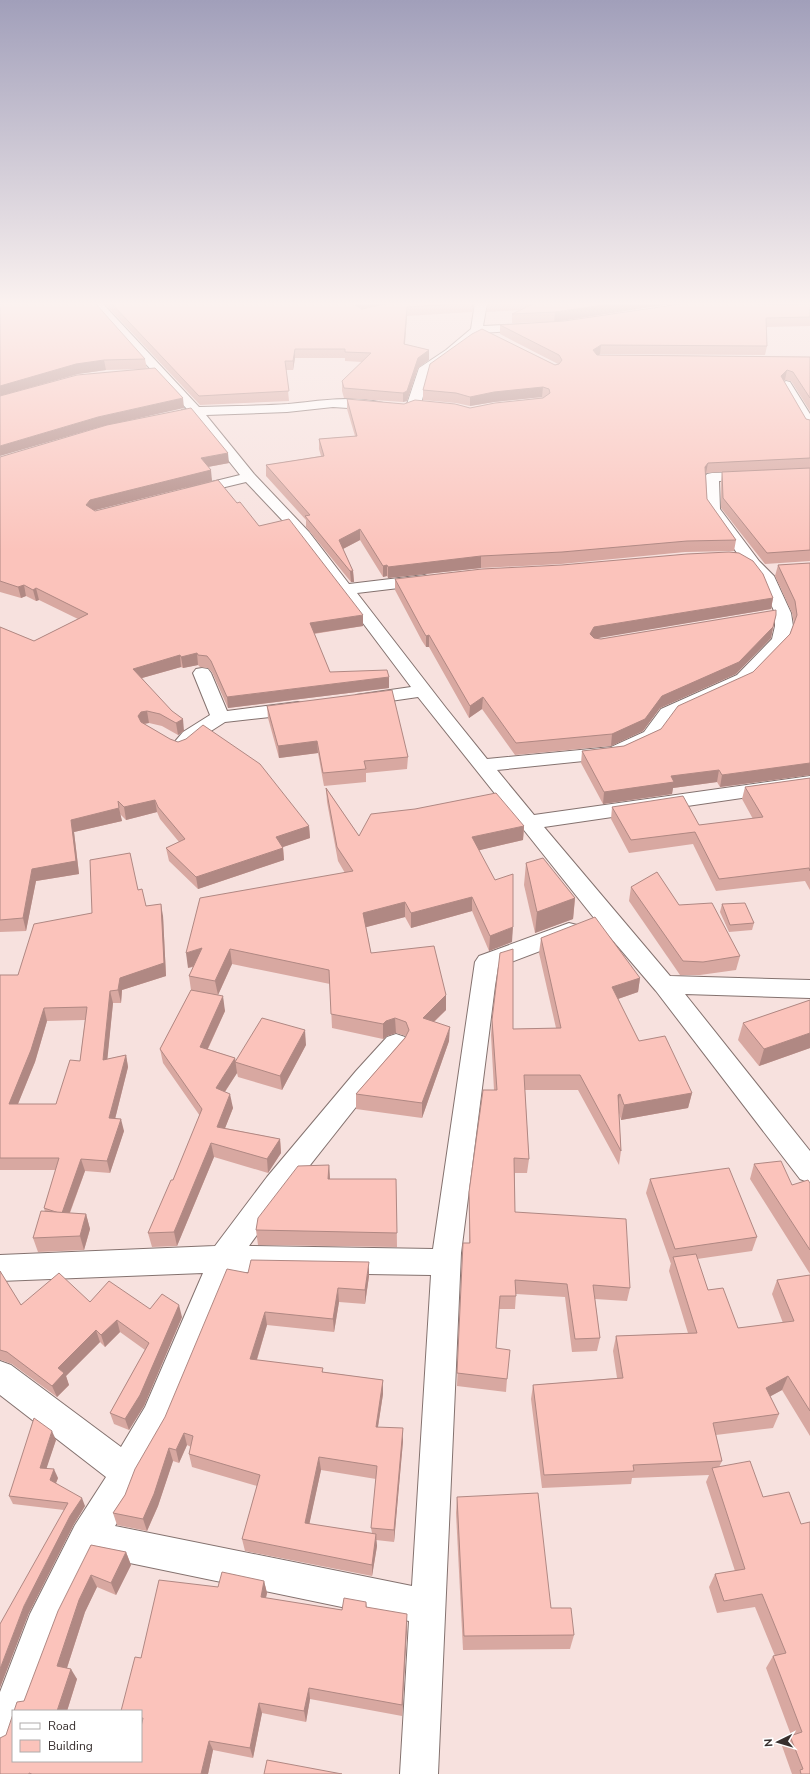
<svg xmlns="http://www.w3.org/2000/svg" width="810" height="1774" font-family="'Nunito Sans',sans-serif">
<rect width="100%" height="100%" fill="#f7e1de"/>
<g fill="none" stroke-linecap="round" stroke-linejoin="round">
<g stroke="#84726f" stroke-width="2">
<g id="minor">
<path d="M90 303H102L199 407C229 406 259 406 288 404 320 401 351 395 383 403L385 406 378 410 333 407 287 412 206 415 254 474 309 532 349 584 424 575 430 577 432 580 430 583 424 585 357 593 446 708 487 759 611 747 644 732 661 709 737 675 772 639 775 626V613L759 578 740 562 726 560 724 557 726 554 737 553 706 509 705 477 707 474 712 473 810 469V477L719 481 720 509 759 561 774 576 791 613 793 626 786 644 749 683 675 717 658 740 622 757 497 770 534 815 810 776V788L544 827 670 976 810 980V998L685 994 810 1151V1183L800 1179 656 991 598 923 418 697 363 705 356 703 354 699 356 695 411 687 299 538 246 482 192 495 187 494 185 491 187 488 240 475 193 416H182L180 413 182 410 187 409Z"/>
<path d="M475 303H487L483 326 529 324 535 327 529 330 480 333 454 356 429 373 421 404 414 408 409 407 407 404 419 368 446 350 471 329Z"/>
<path d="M786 381 790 382 810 414V429L805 428 803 425 780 385Z"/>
<path d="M202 668 208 669 211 673 227 711 298 702 305 704 307 708 305 712 298 714 225 722 197 740 189 749 182 751 175 749 172 745 183 732 210 715 193 673 196 669Z"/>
<path d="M569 923 577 925 580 931 577 937 498 967 495 986 461 1253 438 1774H400L409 1621 96 1556 63 1622 30 1711H13V1744L0 1750V1692L30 1614 75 1525 106 1477 0 1395V1361L11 1365 121 1447 145 1407 203 1273 0 1281V1255L215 1246 267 1177 356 1071 387 1037 396 1034 405 1037 408 1044C397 1065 375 1083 360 1102 322 1150 284 1197 249 1246L433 1249 475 962 479 956ZM232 1272 431 1275 412 1586 115 1526 128 1506 138 1481 167 1429Z"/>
</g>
</g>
<use href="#minor" fill="#fff" fill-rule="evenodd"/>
</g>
<g fill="#d8a8a1" fill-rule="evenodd">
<path d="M0 303 145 359 147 369 106 370 78 374 0 396Z"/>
<path d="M104 303H387L372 307 474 303 472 312 407 316 405 344 429 350V360L418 368 407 401 403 402 344 398 342 391V381L362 362 345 361V358H295L293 370H286L289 401 200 405Z"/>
<path d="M487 303H676L554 322 512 323V314L522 310 487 312Z"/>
<path d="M767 303H810V326L767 327V346L765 355 600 354 599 355 810 357V411L791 381 785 380 784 381 806 419 810 420V561L765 564 721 508V482L722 472 706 473 707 499 736 540 734 551 685 552 561 564 481 568 388 578 387 576 383 577 360 540 343 549 353 571 354 582H351L306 527V520L266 476V465L321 456 319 449V439L355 436 347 409V399L404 404 470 408 544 397H542L494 402 470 406 456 403 423 400V390L558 364 500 334V325L564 321 783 305Z"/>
<path d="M0 457 229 463 208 467 212 481 94 510 95 511 237 503 259 526 363 626 314 634 330 672 389 677V688L228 708 212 672 208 668 200 667 198 665 183 668 181 667 142 678 184 731 178 735 162 726 149 723 144 724 309 826 310 838 283 847 284 860 198 889 169 861 166 848 179 842 160 819 157 812 126 820 120 814 122 821 74 832 79 874 36 881 26 931 0 932V627L34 641 78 619 39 600 36 601 26 596 21 598 0 592Z"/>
<path d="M810 563V775L720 787 717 782 673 788 672 794 603 804 581 763 582 751 624 746 661 729 753 672 790 634 794 623 792 613 775 576 778 565Z"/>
<path d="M395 579 773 598 771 609 595 638 601 639 776 615 771 638 736 674 660 708 643 731 611 746 515 755 482 709 469 718 429 647H426L422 641 395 590Z"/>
<path d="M267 706 408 757 407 769 366 773V782L324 786 318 753 279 758 268 718Z"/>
<path d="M810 778V890L805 881 716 891 693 844 629 853 611 819 612 807 699 825 753 819 742 799 745 787Z"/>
<path d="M326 788 359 836 524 826 523 840 479 850 512 942 489 951 472 911 411 928 405 917 366 927 371 953 446 995V1010L434 1022 449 1041 422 1118 356 1109V1094L406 1036 396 1033 387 1036 383 1039 332 1028 330 984 232 964 218 995 225 1011 208 1049 235 1058 236 1062 306 1045 282 1090 238 1077 237 1073 225 1092 233 1108 225 1128 280 1139 281 1153 268 1173 214 1157 177 1246 152 1247 148 1233 173 1180 200 1116 163 1063 160 1049 191 990 189 976 193 967 188 968 345 873 338 861 327 802Z"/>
<path d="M526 863 575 898 573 919 535 933 524 885Z"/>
<path d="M631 887 679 905 740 956 736 970 700 975H680L629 901Z"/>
<path d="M138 890 146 906 163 916 166 976 122 990 121 1003H113L107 1059 126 1055 128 1067 115 1119 124 1131 110 1173 85 1171 70 1213 86 1214 90 1229 84 1250 38 1252 33 1238 45 1212 44 1208 56 1170H0V975H18L92 913ZM85 1020 80 1061 56 1104H18L35 1062 47 1021Z"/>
<path d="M722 904 754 923 752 930 729 932 720 912Z"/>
<path d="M541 938 640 978 638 992 618 999 639 1041 692 1093 688 1108 621 1120 619 1113 621 1151 619 1165 578 1090H525L529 1159 527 1173H515V1212L630 1288 627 1301 595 1299 600 1338 597 1351 572 1352 565 1297 516 1294 515 1309H499L496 1348 507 1379 506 1392 457 1386 463 1243H469V1192L494 1090 491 1035 492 1020 513 1029 556 1028 539 953Z"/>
<path d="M810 1000V1048L759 1066 738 1040 743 1023Z"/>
<path d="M754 1164 792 1185 810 1183V1274L750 1179Z"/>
<path d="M329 1165 330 1179H396L397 1247 258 1245 256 1230Z"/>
<path d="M650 1179 757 1237 752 1251 697 1259 708 1290 738 1328 783 1323 772 1294 777 1280 810 1275V1436L782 1390 770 1396 779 1414 773 1428 716 1435 722 1461 719 1467 763 1497 810 1774H792L782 1746 790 1736 791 1735 766 1668 773 1656H775L755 1607 717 1613 709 1587 715 1574 735 1571 706 1482 709 1475 632 1478 631 1484 542 1488 531 1399 533 1385 617 1378 613 1351 616 1336 688 1333 669 1271 671 1263V1264L646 1193Z"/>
<path d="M0 1271 21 1305 90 1302 150 1309 182 1317 144 1406 129 1430 114 1424 110 1413 145 1350 120 1332 105 1347 100 1342 66 1376 69 1385 57 1397 12 1364 1 1360H0Z"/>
<path d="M248 1273 369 1276 365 1304 339 1302 334 1332 267 1325 257 1360 323 1368V1372L383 1380V1394L378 1427 403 1441 394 1542 376 1540 377 1546 372 1576 245 1551 242 1539 257 1486 192 1467 189 1454 191 1447 187 1445 179 1463 173 1461 158 1506 147 1531 117 1525 113 1513 125 1495ZM321 1470 376 1479 371 1528 372 1533 309 1524Z"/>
<path d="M56 1440 46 1468 58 1478 56 1483 85 1506 74 1524 29 1613 64 1510 13 1504 9 1496Z"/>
<path d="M457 1497 574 1635 570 1649 463 1650 456 1513Z"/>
<path d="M91 1545 126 1552 131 1565 116 1595 97 1587 85 1612 67 1668 77 1679 67 1711H14L24 1701Z"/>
<path d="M264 1581 267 1593 266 1598 342 1610 366 1602 367 1607 407 1626 402 1716 310 1699 306 1722 262 1713 253 1758 213 1750 208 1774H0L13 1761H141V1658L218 1587Z"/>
</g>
<g fill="#b08883">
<path d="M357 303H387L359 311 355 305Z"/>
<path d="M472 303H474L472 312Z"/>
<path d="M617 303H676L554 322 555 312Z"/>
<path d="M407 307V316L404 353V344Z"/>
<path d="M601 345 600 354 593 360V350Z"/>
<path d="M295 349V358L293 370V361Z"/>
<path d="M429 350V360L418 368 407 401 403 402V393L418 358Z"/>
<path d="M104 360 106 370 78 374 0 396V386L76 364Z"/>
<path d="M787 370 785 380 779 386 781 376Z"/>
<path d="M543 387 542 397 494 402 470 406V397L494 392Z"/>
<path d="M183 398 184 408 100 427 0 456V446L98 417Z"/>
<path d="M228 453 229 463 202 468 201 458Z"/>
<path d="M708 463 706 473 705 467Z"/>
<path d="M211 470 212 481 92 511 86 505 90 500Z"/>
<path d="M360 529V540L339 551V540Z"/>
<path d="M481 556V568L388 578V567Z"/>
<path d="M387 565V576L383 577V566Z"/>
<path d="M350 571H353L354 582H351Z"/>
<path d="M24 585 26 596 21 598 18 587Z"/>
<path d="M36 588 39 600 36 601 33 590Z"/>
<path d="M773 598 771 609 593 639 590 634 594 627Z"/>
<path d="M363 615V626L310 634V623Z"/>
<path d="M773 627 771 638 736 674 660 708 643 731 611 746 612 734 662 696Z"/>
<path d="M429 635V647H426V636Z"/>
<path d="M197 653 198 665 183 668 181 657Z"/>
<path d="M180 655 181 667 135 680 133 669Z"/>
<path d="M389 677V688L228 708 227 697Z"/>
<path d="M483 697 482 709 469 718 470 706Z"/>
<path d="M147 711 149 723 143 724 140 728 138 716 141 712Z"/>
<path d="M183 719 184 731 178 735 176 723Z"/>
<path d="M317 741 318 753 279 758 278 746Z"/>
<path d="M810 763V775L720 787 722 775Z"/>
<path d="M719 770 717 782 673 788 672 794 603 804 604 792 671 776Z"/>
<path d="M155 800 157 812 126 820 124 807Z"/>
<path d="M119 808 122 821 74 832 79 874 36 881 26 931 23 918 32 869 71 820Z"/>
<path d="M309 826 310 838 277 849 276 837Z"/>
<path d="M524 826 523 840 472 852V837Z"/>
<path d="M283 848 284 860 198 889 196 877Z"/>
<path d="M472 897V911L411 928V913Z"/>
<path d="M575 898 573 919 535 933 537 912Z"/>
<path d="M405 902V917L363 928V913Z"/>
<path d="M161 904 163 916 166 976 122 990 121 1003 118 990 120 978Z"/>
<path d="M513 927 512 942 489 951 490 936Z"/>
<path d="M202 948 204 963 188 968 186 953Z"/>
<path d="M230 949 232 964 218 995 215 981Z"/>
<path d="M640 978 638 992 609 1002 612 987Z"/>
<path d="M110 991 113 1003 106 1073 103 1060Z"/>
<path d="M446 995V1010L422 1033 423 1018Z"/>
<path d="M223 996 225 1011 202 1061 200 1047Z"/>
<path d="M44 1008 47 1021 35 1062 13 1116 9 1104Z"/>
<path d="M395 1018 396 1033 387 1036 383 1039V1024L386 1021Z"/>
<path d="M450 1027 449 1041 422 1118V1103Z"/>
<path d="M305 1030 306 1045 282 1090 280 1076Z"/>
<path d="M810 1033V1048L759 1066 764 1049Z"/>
<path d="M126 1055 128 1067 112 1131 109 1118Z"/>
<path d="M235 1058 237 1073 218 1102 216 1088Z"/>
<path d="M692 1093 688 1108 621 1120 624 1105Z"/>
<path d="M230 1094 233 1108 220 1141 217 1127Z"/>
<path d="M620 1094 617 1109 618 1095Z"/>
<path d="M121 1119 124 1131 110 1173 107 1161Z"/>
<path d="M280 1139 281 1153 268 1173 267 1159Z"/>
<path d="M211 1143 214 1157 177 1246 174 1232Z"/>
<path d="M81 1159 85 1171 65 1225 61 1213Z"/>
<path d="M329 1165 330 1180 328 1179Z"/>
<path d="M86 1214 90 1229 84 1250 80 1236Z"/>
<path d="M369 1262V1276L365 1304V1290Z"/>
<path d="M338 1288 339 1302 334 1332 333 1319Z"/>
<path d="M179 1305 182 1317 144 1406 129 1430 125 1419Z"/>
<path d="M265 1312 267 1325 253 1372 250 1359Z"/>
<path d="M117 1320 120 1332 105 1347 101 1335Z"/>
<path d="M96 1330 100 1342 66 1376 69 1385 57 1397 52 1386 58 1368Z"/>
<path d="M788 1376 782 1390 760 1402 766 1388Z"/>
<path d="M383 1380V1394L376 1439V1427Z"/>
<path d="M403 1428V1441L394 1542V1530Z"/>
<path d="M52 1431 56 1440 44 1476 40 1468Z"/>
<path d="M184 1433 187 1445 179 1463 176 1450Z"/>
<path d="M169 1448 173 1461 158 1506 147 1531 143 1519Z"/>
<path d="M319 1457 321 1470 307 1535 305 1523Z"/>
<path d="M54 1469 58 1478 54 1488 50 1480Z"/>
<path d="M82 1498 85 1506 74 1524 29 1613 0 1688V1669L24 1606 70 1516Z"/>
<path d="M376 1534 377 1546 372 1576V1565Z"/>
<path d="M126 1552 131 1565 116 1595 111 1583Z"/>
<path d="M91 1575 97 1587 85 1612 64 1677 57 1666 79 1600Z"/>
<path d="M264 1581 267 1593 263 1609 261 1597Z"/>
<path d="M407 1614V1626L402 1716V1705Z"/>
<path d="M71 1669 77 1679 67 1711H57Z"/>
<path d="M309 1688 310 1699 306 1722 304 1711Z"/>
<path d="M259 1703 262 1713 253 1758 250 1748Z"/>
<path d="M209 1741 213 1750 208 1774H201Z"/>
</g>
<g fill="#fbc3bb" stroke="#b08883" fill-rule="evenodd">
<path d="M0 303H95L145 359 104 360 76 364 0 386Z"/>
<path d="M111 303H357L355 305 362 309 389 303H472L407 307 404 344 429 350 418 358 407 391 403 393 344 388 342 381 371 353 345 352V349H295L293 361H285L289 391 199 396Z"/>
<path d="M535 303H617L555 312 512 314Z"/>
<path d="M687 303H742L784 305 810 304V317L766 318 767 346 601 345 593 350 597 355 810 357V398L793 372 787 370 781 376 806 419 810 420V458L708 463 705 467 707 499 736 540 687 541 562 552 481 556 388 567 387 565 383 566 360 529 339 540 353 571H350L305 516 310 515 266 465 324 456 319 439 357 436 347 399 404 404 415 400 455 404 470 408 495 403 543 398 550 393 549 389 543 387 494 392 470 397 456 393 423 390 430 364 472 334 482 329 555 365 559 364 562 360 559 355 500 325 564 321Z"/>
<path d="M155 368 183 398 98 417 0 446V396L77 375Z"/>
<path d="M191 408 228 453 201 458 211 470 90 500 86 505 95 511 218 480 237 503 240 502 259 526 289 519 363 615 310 623 330 672 387 670 389 677 227 697 211 661 207 656 198 655 197 653 181 657 180 655 133 669 172 711 183 719 176 723 160 714 147 711 141 712 138 716 141 722 170 739 178 742 186 739 203 725 260 764 309 826 276 837 283 848 196 877 166 848 185 839 158 807 155 800 124 807 118 801 119 808 71 820 76 861 32 869 23 918 0 920V627L34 641 88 614 36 588 33 590 24 585 18 587 0 581V457L107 425Z"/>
<path d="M810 468V550L767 553 723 498 722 472Z"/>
<path d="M729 552 739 553 753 561 763 574 773 598 594 627 590 634 594 638 601 639 776 610V615L773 627 739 662 662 696 645 719 612 734 516 743 483 697 470 706 429 635 426 636 422 629 395 579 482 569 562 565 687 554Z"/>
<path d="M810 563V763L722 775 719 770 671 776 674 782 604 792 582 751 624 746 661 729 678 706 753 672 790 634 797 615 795 601 778 565Z"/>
<path d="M392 690 408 757 364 761 366 769 323 773 317 741 278 746 267 706Z"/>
<path d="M810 778V871L809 868 719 879 695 832 631 840 612 807 683 796 699 825 763 817 745 787Z"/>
<path d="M326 788 359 836 371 814 415 809 496 793 524 826 472 837 495 880 513 874V927L490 936 472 897 411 913 405 902 363 913 371 953 434 946 446 995 423 1018 450 1027 422 1103 356 1094 405 1038 409 1030 406 1022 395 1018 386 1021 383 1024 331 1014 329 970 230 949 215 981 189 976 202 948 186 953 200 898 353 871 337 847Z"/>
<path d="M130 853 138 890 142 889 146 906 161 904 164 963 120 978 118 990 110 991 103 1060 126 1055 109 1118 121 1119 107 1161 81 1159 62 1213H59L44 1208 59 1158H0V975H18L34 924 92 913 90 860ZM87 1007 80 1061 70 1060 56 1104H9L31 1050 44 1008Z"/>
<path d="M543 858 575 898 537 912 526 863Z"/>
<path d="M657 872 679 905 712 903 740 956 703 962 683 961 631 887Z"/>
<path d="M745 903 754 923 730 925 722 904Z"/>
<path d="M595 917 640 978 612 987 639 1041 665 1036 692 1093 624 1105 620 1094 618 1095 621 1151 580 1075H524L529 1159 514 1158 515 1212 626 1219 630 1288 593 1285 600 1338 575 1339 567 1284 515 1280 516 1296H500L496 1348 510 1350 507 1379 457 1373 463 1243H470L469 1192 483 1090H497L492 1020 500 953 513 949V1029L561 1028 541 938Z"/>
<path d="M191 990 223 996 200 1047 235 1058 216 1088 230 1094 217 1127 280 1139 267 1159 211 1143 174 1232 148 1233 171 1180H173L202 1109 160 1049Z"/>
<path d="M810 1000V1033L764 1049 743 1023Z"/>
<path d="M262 1018 305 1030 280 1076 235 1062Z"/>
<path d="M781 1161 792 1185 808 1180 810 1183V1250L754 1164Z"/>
<path d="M329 1165 328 1179H396L397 1233 256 1230 258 1218 298 1166Z"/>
<path d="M729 1168 757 1237 675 1249 650 1179Z"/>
<path d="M41 1211 86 1214 80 1236 33 1238Z"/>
<path d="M696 1254 708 1290 723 1288 738 1328 794 1321 777 1280 810 1275V1411L788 1376 766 1388 779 1414 713 1423 722 1461 633 1465 634 1471 544 1475 533 1385 623 1378 616 1336 697 1333 673 1257Z"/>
<path d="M251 1260 369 1262 365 1290 338 1288 333 1319 265 1312 250 1359 323 1368 322 1372 383 1380 376 1427 403 1428 394 1530 371 1528 377 1466 319 1457 305 1523 376 1534 372 1565 242 1539 260 1475 189 1454 193 1436 184 1433 176 1450 169 1448 154 1494 143 1519 113 1513 125 1495 135 1469 165 1417 227 1269 248 1273Z"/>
<path d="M0 1271 21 1305 59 1273 90 1302 109 1281 150 1309 162 1294 179 1305 140 1395 125 1419 110 1413 149 1343 117 1320 101 1335 96 1330 58 1368 64 1373 52 1386 7 1352 0 1350Z"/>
<path d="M34 1418 52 1431 40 1468 54 1469 50 1480 82 1498 70 1516 24 1606 0 1669V1624L68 1503 9 1496Z"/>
<path d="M750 1461 763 1497 789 1492 801 1524 810 1522V1774H801L800 1770 803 1769 790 1736 802 1732 773 1656 786 1653 762 1594 724 1601 715 1574 745 1569 712 1468Z"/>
<path d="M538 1493 551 1608H571L574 1635 464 1636 457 1497Z"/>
<path d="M91 1545 126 1552 111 1583 91 1575 79 1600 57 1666 71 1669 57 1711H14L17 1702 24 1701 58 1611Z"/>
<path d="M222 1572 264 1581 261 1597 342 1610 344 1598 366 1602V1607L407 1614 402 1705 309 1688 304 1711 259 1703 250 1748 209 1741 201 1774H32L29 1773V1774H0V1738L6 1735 13 1714V1761H141V1727L143 1718H141V1711H121L135 1657 141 1658 159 1580 218 1587Z"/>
<path d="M267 1760 342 1774H264Z"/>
</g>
<linearGradient id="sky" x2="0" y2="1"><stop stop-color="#a19fba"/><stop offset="0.55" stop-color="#fbf2f0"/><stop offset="1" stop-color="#fbf2f0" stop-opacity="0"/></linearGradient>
<rect width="810" height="552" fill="url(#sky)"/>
<rect x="12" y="1710" width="130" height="52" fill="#ffffff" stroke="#afacab"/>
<rect x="20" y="1723" width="20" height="6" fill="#ffffff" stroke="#afacab"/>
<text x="48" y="1730" font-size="12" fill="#372f2e">Road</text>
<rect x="20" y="1740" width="20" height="12" fill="#fbc3bb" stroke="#afacab"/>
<text x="48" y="1750" font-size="12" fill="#372f2e">Building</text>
<g transform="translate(778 1742) rotate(265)" stroke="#ffffff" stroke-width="3" paint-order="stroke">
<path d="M0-3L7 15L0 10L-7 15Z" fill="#372f2e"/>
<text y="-6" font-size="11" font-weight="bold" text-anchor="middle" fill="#372f2e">N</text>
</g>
</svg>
